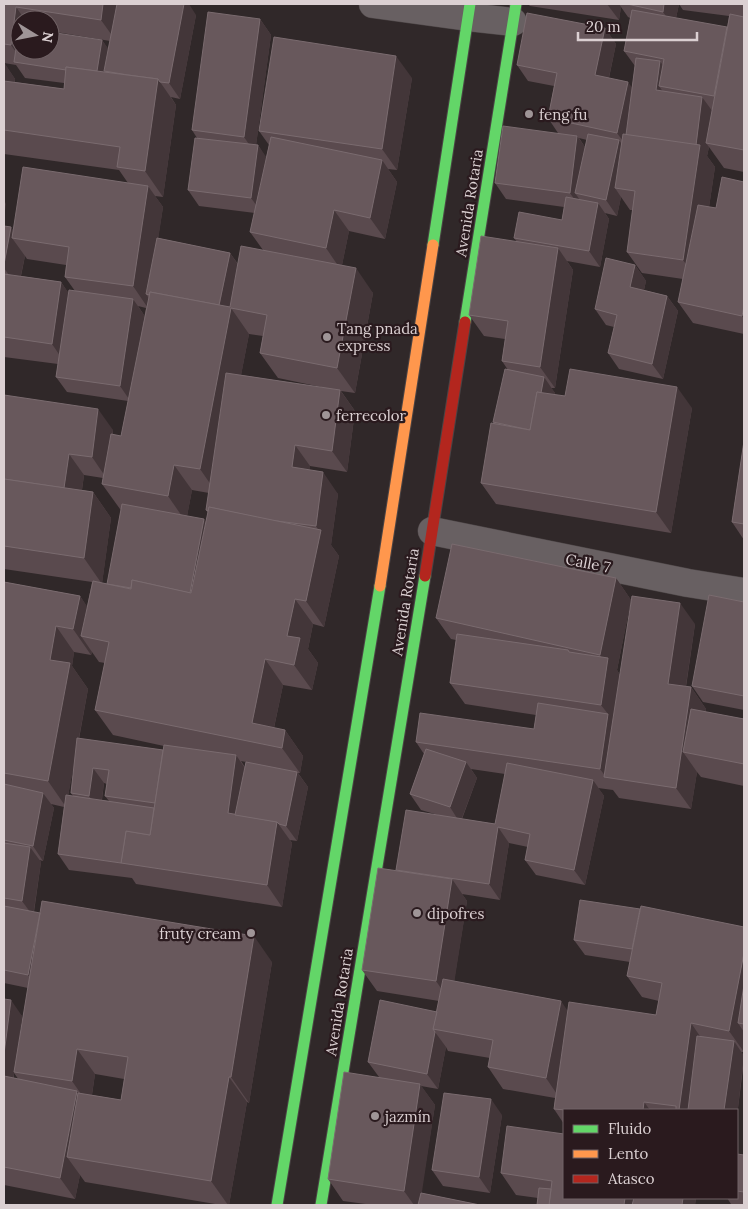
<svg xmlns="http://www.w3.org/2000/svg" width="748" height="1209" font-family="Lora,serif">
<rect width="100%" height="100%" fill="#302829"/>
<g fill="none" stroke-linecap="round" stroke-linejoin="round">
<g stroke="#4b4445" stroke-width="29">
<g id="street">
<path d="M373 4 468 17 513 22"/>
<path d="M432 531 688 583 744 592"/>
</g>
</g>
<g stroke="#4b4445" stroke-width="13">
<g id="fast">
<path d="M433 245 470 4"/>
<path d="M465 322 516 4"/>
<path d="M277 1205 380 586"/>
<path d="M321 1205 425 576"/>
</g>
</g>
<g stroke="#4b4445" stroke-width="13">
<path id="slow" d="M380 586 433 245"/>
</g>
<g stroke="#4b4445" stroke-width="13">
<path id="jam" d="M425 576 465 322"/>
</g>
<use href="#street" stroke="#686062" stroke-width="28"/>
<use href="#fast" stroke="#63d668" stroke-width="11"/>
<use href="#slow" stroke="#ff974d" stroke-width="11"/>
<use href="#jam" stroke="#b3261e" stroke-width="11"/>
</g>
<g fill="#5a4a4e" fill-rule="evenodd">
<path d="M4 4 196 15 180 99 171 97 176 105 163 197 155 196 163 207 158 238 230 253 238 264 263 250 250 232 255 213 199 206 188 190 197 138 192 130 260 19 271 35 256 145H258L266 158 269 145 259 131 412 78 397 170 388 169 397 182 385 239 349 231 342 265 373 293 355 393 341 391 355 411 347 472 310 466 309 470 338 494 331 545 339 556 324 627 313 624 308 649 318 663 312 690 283 685 274 728 285 730 303 756 300 773H298L308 787 297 841 290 840 292 843 282 907 136 884 132 878 69 870 58 854 64 807 51 804 54 808 43 861 39 860 41 862 34 912 272 962 249 1103 247 1102 229 1205H221L85 1182 80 1175 75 1199 4 1185V999L22 1016 17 1052 28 988 4 983V582L80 596 87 607 92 582 4 569V395L113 430V435L121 436 128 401 67 392 56 377 58 364 4 357V226L11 227 13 231 128 183 119 170 4 154ZM20 20H50V31L110 41 108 49 102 40 20 50ZM4 63 16 65 25 78 64 83V89L15 82V79ZM25 256 27 259 66 265 65 277 75 291 69 294 61 282 21 276ZM138 306 146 308 140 338 144 315ZM249 334 263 336 260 353 278 378 326 388 241 375ZM84 475 103 478 102 484 120 509 121 510 108 584 102 583 111 518 93 492 82 490ZM192 490 209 493 206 510 208 513 206 522 187 516ZM74 652 91 655 92 652 99 662 105 663 95 710 113 735 164 746 163 750 79 739 88 689 72 666ZM75 757 71 793 73 796H68ZM241 761 246 762 245 767ZM104 783 107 784 105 796 109 801 102 800ZM14 1073 19 1080 14 1078ZM95 1074 124 1079 121 1100 92 1095Z"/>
<path d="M528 4H679L676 18 727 28 729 16 683 10 679 4H744V172L724 168 709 147 707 156 715 167 709 207 716 208 744 182V334L693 323 678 302 683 279 642 273 627 252 633 210H630L621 197 617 216 605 213 609 219 600 267 567 261 573 270 555 388H551L555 393V395L692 408 671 533 496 504 481 483 494 424 493 422 508 370 502 361 505 339 484 336 469 315 517 242 514 238 562 220 564 207 506 199 495 183 558 133 548 118 554 86 528 81 517 65 605 28 616 44 609 78 632 88 635 66 624 51 630 18 628 17 621 7 619 20 530 6ZM579 138 587 140 585 147Z"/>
<path d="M635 265 646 281 644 290 667 296 678 311 663 379 619 369 608 353 614 327 606 325 595 309Z"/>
<path d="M744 441V540L732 522Z"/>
<path d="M616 578 631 600 617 670 620 675 695 624 686 687H691L706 709V712L744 719V786L701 777 697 772 691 809 619 798 613 790 598 788 604 796 585 885 536 875 525 860 528 847 509 843 500 900 462 894 467 901 454 981 568 1012 656 1015 659 1001 642 997 627 976 630 962 585 955 574 940 744 927V1052H741L744 1056V1060L737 1116V1110H564V1124L554 1109 555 1098 503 1089 488 1067 490 1058 448 1051 446 1047 438 1089 421 1086 435 1105 421 1193 480 1205H373L343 1201 328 1179 379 1077 368 1062 437 1012 439 1001 377 991 362 970 397 871 438 815 421 810 410 794 424 754 416 742 534 729 536 715 465 704 450 683 456 640 451 639 436 618ZM471 769 505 774 495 824 462 819 477 778Z"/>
<path d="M744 602V710L703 702 692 686Z"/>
<path d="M502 1115 490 1193 443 1186 432 1170Z"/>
<path d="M564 1134V1198H696L695 1205 538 1198 516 1195 501 1173Z"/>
<path d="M737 1154 744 1155V1205L731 1204 727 1198H737Z"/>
</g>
<g fill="#433639">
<path d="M103 4H121L116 41 101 20Z"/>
<path d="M184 4H189L196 15 180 99 169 83Z"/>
<path d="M607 4H619L621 7 619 20Z"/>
<path d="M664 4H679L674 27 663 12Z"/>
<path d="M16 7 25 20H20V50L24 63 11 45Z"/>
<path d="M260 19 271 35 255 153 244 137Z"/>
<path d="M605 28 616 44 606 91 595 75Z"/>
<path d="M102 40 113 55 104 71 109 78 96 74Z"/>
<path d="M396 56 412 78 397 170 382 149Z"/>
<path d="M660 61 671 77 659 86 668 99 656 90Z"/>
<path d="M4 62 15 79 12 105 4 94Z"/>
<path d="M158 79 176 105 163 197 145 171Z"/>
<path d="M628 82 639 97 628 148 617 133Z"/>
<path d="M702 97 713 112 706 143 709 147 707 156 715 167 698 281 683 260Z"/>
<path d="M577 136 588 151 575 193 582 203 581 209 570 193Z"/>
<path d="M619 140 630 156 615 188 621 197 617 216 606 200Z"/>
<path d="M258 145 269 161 262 213 251 198Z"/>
<path d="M382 160 397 182 385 239 370 218Z"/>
<path d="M148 186 163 207 150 295 146 294 150 300 148 308 133 286Z"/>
<path d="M4 200 6 204 4 218Z"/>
<path d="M598 203 609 219 600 267 589 251Z"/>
<path d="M334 210 349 231 341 270 326 248Z"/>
<path d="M11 227 19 239 12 238 25 256 18 288 4 268Z"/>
<path d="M558 248 573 270 555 388 540 367Z"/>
<path d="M230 253 241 269 231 308 249 334 218 495 200 469 219 309Z"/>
<path d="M635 265 646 281 641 303 630 287Z"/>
<path d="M356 268 373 293 355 393 337 368Z"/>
<path d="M61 282 76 304 67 366 52 344Z"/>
<path d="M667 296 678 311 663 379 652 364Z"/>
<path d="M133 299 144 315 131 402 120 386Z"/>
<path d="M744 306V319L742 316Z"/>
<path d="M544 377 555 393 544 446 533 431Z"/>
<path d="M677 387 692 408 671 533 656 512Z"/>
<path d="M340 390 355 411 347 472 332 451Z"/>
<path d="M98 409 113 430 107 479 92 457Z"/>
<path d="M295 445 310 466 307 489 292 467Z"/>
<path d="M69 454 84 475 79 510 64 489Z"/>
<path d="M174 465 192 490 186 522 168 496Z"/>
<path d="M323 472 338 494 331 545 339 556 324 627 306 601 320 533 316 526Z"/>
<path d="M93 492 111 518 102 584 84 558Z"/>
<path d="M204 519 215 535 189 599Z"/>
<path d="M616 578 631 600 617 670 623 680 606 777 600 769 608 714 601 705 607 665 600 655Z"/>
<path d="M80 596 98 622 81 636 92 652 91 655 73 629Z"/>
<path d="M295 599 313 624 308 649 318 663 312 690 294 665 287 636Z"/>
<path d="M680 603 695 624 683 705 668 684Z"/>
<path d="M56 626 74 652 72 666 88 689 66 807 48 781 50 660Z"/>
<path d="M265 659 283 685 270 746 252 723Z"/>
<path d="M691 687 706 709 700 755 683 752 697 772 691 809 676 788Z"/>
<path d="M285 730 303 756 300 773 282 748Z"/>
<path d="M236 755 251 777 245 817 228 813Z"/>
<path d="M466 762 477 778 460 823 450 807Z"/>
<path d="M93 768 104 783 100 811 89 796Z"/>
<path d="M297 772 308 787 297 841 286 826Z"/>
<path d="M593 780 604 796 585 885 574 870Z"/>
<path d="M43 793 54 808 43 861 33 846Z"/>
<path d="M277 822 292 843 282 907 267 885Z"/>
<path d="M498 827 509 843 500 900 489 884Z"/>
<path d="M30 847 41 862 33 916 22 901Z"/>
<path d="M452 879 467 901 451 1003 436 981Z"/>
<path d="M41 913 39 990 28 975Z"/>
<path d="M254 936 272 962 249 1103 231 1077Z"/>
<path d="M744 953V1024L738 1023 744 1032V1052L729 1031Z"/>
<path d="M11 1000 22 1016 12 1088 4 1075V1054Z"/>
<path d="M561 1001 576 1023 561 1100 546 1078Z"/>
<path d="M691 1023 706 1045 697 1110H679Z"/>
<path d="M435 1032 446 1047 438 1089 427 1074Z"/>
<path d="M734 1041 744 1056 737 1116V1110H724Z"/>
<path d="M77 1049 95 1074 90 1107 72 1081Z"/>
<path d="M229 1077 247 1102 229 1205H228L211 1181Z"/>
<path d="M420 1084 435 1105 420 1205H414L404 1191Z"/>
<path d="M77 1091 92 1113 67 1157 80 1175 75 1199 60 1178Z"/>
<path d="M491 1099 502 1115 490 1193 479 1177Z"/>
<path d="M644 1102 650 1110H643Z"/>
<path d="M625 1198H643L642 1205H624Z"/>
<path d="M683 1198H696L695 1205H682Z"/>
</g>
<g fill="#68585c" stroke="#7a6b6f">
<path d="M4 4H103L101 20 16 7 11 45 4 44Z"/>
<path d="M117 4H184L169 83 160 82 158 79 128 75 104 71Z"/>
<path d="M627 4H664L663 12Z"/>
<path d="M632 10 727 27 714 96 659 86 664 59 624 51Z"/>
<path d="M208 12 260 19 244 137 192 130Z"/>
<path d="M527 13 605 28 595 75 628 82 617 133 548 118 557 73 517 65Z"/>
<path d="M730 14 744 17V150L706 143Z"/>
<path d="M19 28H20V50H50V32L102 40 97 71 66 67V70L14 62Z"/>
<path d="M274 37 396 56 382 149 259 131Z"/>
<path d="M636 58 660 61 656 90 702 97 696 145 626 135Z"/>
<path d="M66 67 158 79 145 171 117 167 120 147 4 130V81L64 89Z"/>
<path d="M503 126 577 136 570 193 495 183Z"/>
<path d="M588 134 619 140 606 200 575 193Z"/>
<path d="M623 134 700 145 683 260 627 252 635 191 615 188Z"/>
<path d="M271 137 382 160 370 218 334 210 326 248 250 232Z"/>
<path d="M195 138 258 145 251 198 188 190Z"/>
<path d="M23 167 148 186 133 286 65 277 69 247 12 238Z"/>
<path d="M722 177 744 182V306L742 316 678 302 698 205 716 208Z"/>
<path d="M566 197 598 203 589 251 514 238 519 212 562 220Z"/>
<path d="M4 226 11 227 4 264Z"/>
<path d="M481 236 558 248 540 367 502 361 508 321 469 315Z"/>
<path d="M157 238 230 253 219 305 150 292 149 295 146 294Z"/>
<path d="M241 246 356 268 337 368 260 353 267 315 231 308 200 469 174 465 168 496 102 484 111 434 121 436 150 292 230 307Z"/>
<path d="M606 258 635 265 630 287 667 296 652 364 608 353 617 315 595 309Z"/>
<path d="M4 274 61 282 52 344 4 337Z"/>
<path d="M69 290 133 299 120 386 56 377Z"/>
<path d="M505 369 544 377 541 393 537 392 530 430 493 422Z"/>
<path d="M570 369 677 387 656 512 481 483 491 423 530 430 537 392 565 396Z"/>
<path d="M226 373 340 390 332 451 295 445 292 467 323 472 316 526 269 520 209 507 208 511 206 510Z"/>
<path d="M4 395 98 409 92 457 69 454 64 488 4 479Z"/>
<path d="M744 441V524L732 522Z"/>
<path d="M4 479 93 492 84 558 4 546Z"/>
<path d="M122 504 204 519 190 593 132 580 131 588 107 584Z"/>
<path d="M209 507 321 530 306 601 295 599 287 636 300 638 294 665 265 659 252 723 285 730 282 748 95 710 109 642 81 636 93 581 131 589 132 580 191 593Z"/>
<path d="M452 544 616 578 600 655 436 618Z"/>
<path d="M4 582 80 596 73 629 56 626 50 660 70 663 48 781 4 773Z"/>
<path d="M709 595 744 602V696L692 686Z"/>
<path d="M632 596 680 603 668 684 691 687 676 788 604 777Z"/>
<path d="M457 634 568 650 569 652 608 658 601 705 450 683Z"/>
<path d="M538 703 608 714 600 769 416 742 420 713 534 729Z"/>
<path d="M691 709 744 719V764L683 752Z"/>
<path d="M77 738 163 750 155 803 105 796 109 770 93 768 89 796 71 793Z"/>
<path d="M164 745 236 755 228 813 277 822 267 885 121 863 126 831 150 835Z"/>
<path d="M426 749 466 762 450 807 410 794Z"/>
<path d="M246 762 297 772 286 826 279 824 277 822 235 815Z"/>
<path d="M507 763 593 780 574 870 525 860 530 834 498 827 489 884 396 870 406 810 495 824Z"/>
<path d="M4 784 43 793 33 846 4 840Z"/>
<path d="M66 795 154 808 150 835 126 831 121 863 58 854Z"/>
<path d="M4 843 30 847 22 901 4 898Z"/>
<path d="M378 868 452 879 436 981 362 970Z"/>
<path d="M580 900 640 909 632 949 574 940Z"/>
<path d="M42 901 254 936 231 1077H229L211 1181 67 1157 78 1093 121 1100 128 1057 77 1049 72 1081 14 1072Z"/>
<path d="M4 906 40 913 28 975 4 970Z"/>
<path d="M641 906 744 927V953L729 1031 691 1023 679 1110H676V1106L644 1102 643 1110H566L554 1109 569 1002 656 1015 662 983 627 976Z"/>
<path d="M443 979 561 1001 546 1078 488 1067 493 1040 433 1029Z"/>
<path d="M744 985V1024L738 1023Z"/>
<path d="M4 999 11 1000 4 1054Z"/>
<path d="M380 1000 437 1012 433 1029 435 1032 427 1074 368 1062Z"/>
<path d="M697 1036 734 1041 724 1110H688Z"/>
<path d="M344 1072 420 1084 404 1191 328 1179Z"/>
<path d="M4 1076 77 1091 60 1178 4 1167Z"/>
<path d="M444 1093 491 1099 479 1177 432 1170Z"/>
<path d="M507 1126 564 1134V1198H625L624 1205H549L552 1181 501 1173Z"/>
<path d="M737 1154 744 1155V1192L737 1191Z"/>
<path d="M539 1188 551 1189 549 1205H537Z"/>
<path d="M421 1193 480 1205H418Z"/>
<path d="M634 1198H683L682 1205H632Z"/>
</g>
<g fill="#9f9597" stroke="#2a1a1e" stroke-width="2">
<circle cx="529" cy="114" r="5"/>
<circle cx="327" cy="337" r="5"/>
<circle cx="326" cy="415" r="5"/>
<circle cx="417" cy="913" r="5"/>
<circle cx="251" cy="933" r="5"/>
<circle cx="375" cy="1116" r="5"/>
</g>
<g text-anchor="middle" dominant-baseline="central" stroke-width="4.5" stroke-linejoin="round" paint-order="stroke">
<g font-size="15" fill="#dbd0d2" stroke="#2a1a1e" text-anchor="start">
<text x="539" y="114">feng fu</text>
<text x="337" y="328">Tang pnada<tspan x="337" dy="17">express</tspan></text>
<text x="336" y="415">ferrecolor</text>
<text x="427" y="913">dipofres</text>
<text x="241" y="933" text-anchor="end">fruty cream</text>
<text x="385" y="1116">jazmín</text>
</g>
<g font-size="15" fill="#dbd0d2" stroke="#2a1a1e">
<text transform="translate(469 203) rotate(-81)">Avenida Rotaria</text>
<text transform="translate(588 563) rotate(11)">Calle 7</text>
<text transform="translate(405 602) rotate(-81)">Avenida Rotaria</text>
<text transform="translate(339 1002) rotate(-81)">Avenida Rotaria</text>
</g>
</g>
<rect width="748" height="1209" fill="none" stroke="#dbd0d2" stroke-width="10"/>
<rect x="563" y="1109" width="175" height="90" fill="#2a1a1e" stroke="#716366"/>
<rect x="573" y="1125" width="25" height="8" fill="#63d668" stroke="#716366"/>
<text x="608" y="1134" font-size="15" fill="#dbd0d2">Fluido</text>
<rect x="573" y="1150" width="25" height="8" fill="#ff974d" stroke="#716366"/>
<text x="608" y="1159" font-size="15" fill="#dbd0d2">Lento</text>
<rect x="573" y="1175" width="25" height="8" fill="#b3261e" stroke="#716366"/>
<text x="608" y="1184" font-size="15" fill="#dbd0d2">Atasco</text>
<g transform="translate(35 35) rotate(100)"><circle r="24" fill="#2a1a1e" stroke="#716366"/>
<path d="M0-4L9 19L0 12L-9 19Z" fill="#9f9597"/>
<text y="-8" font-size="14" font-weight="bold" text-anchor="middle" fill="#dbd0d2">N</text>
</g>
<path d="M578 32v8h119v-8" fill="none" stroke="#dbd0d2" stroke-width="2.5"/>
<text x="586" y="32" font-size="15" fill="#dbd0d2" stroke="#2a1a1e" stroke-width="4" paint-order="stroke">20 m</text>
</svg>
